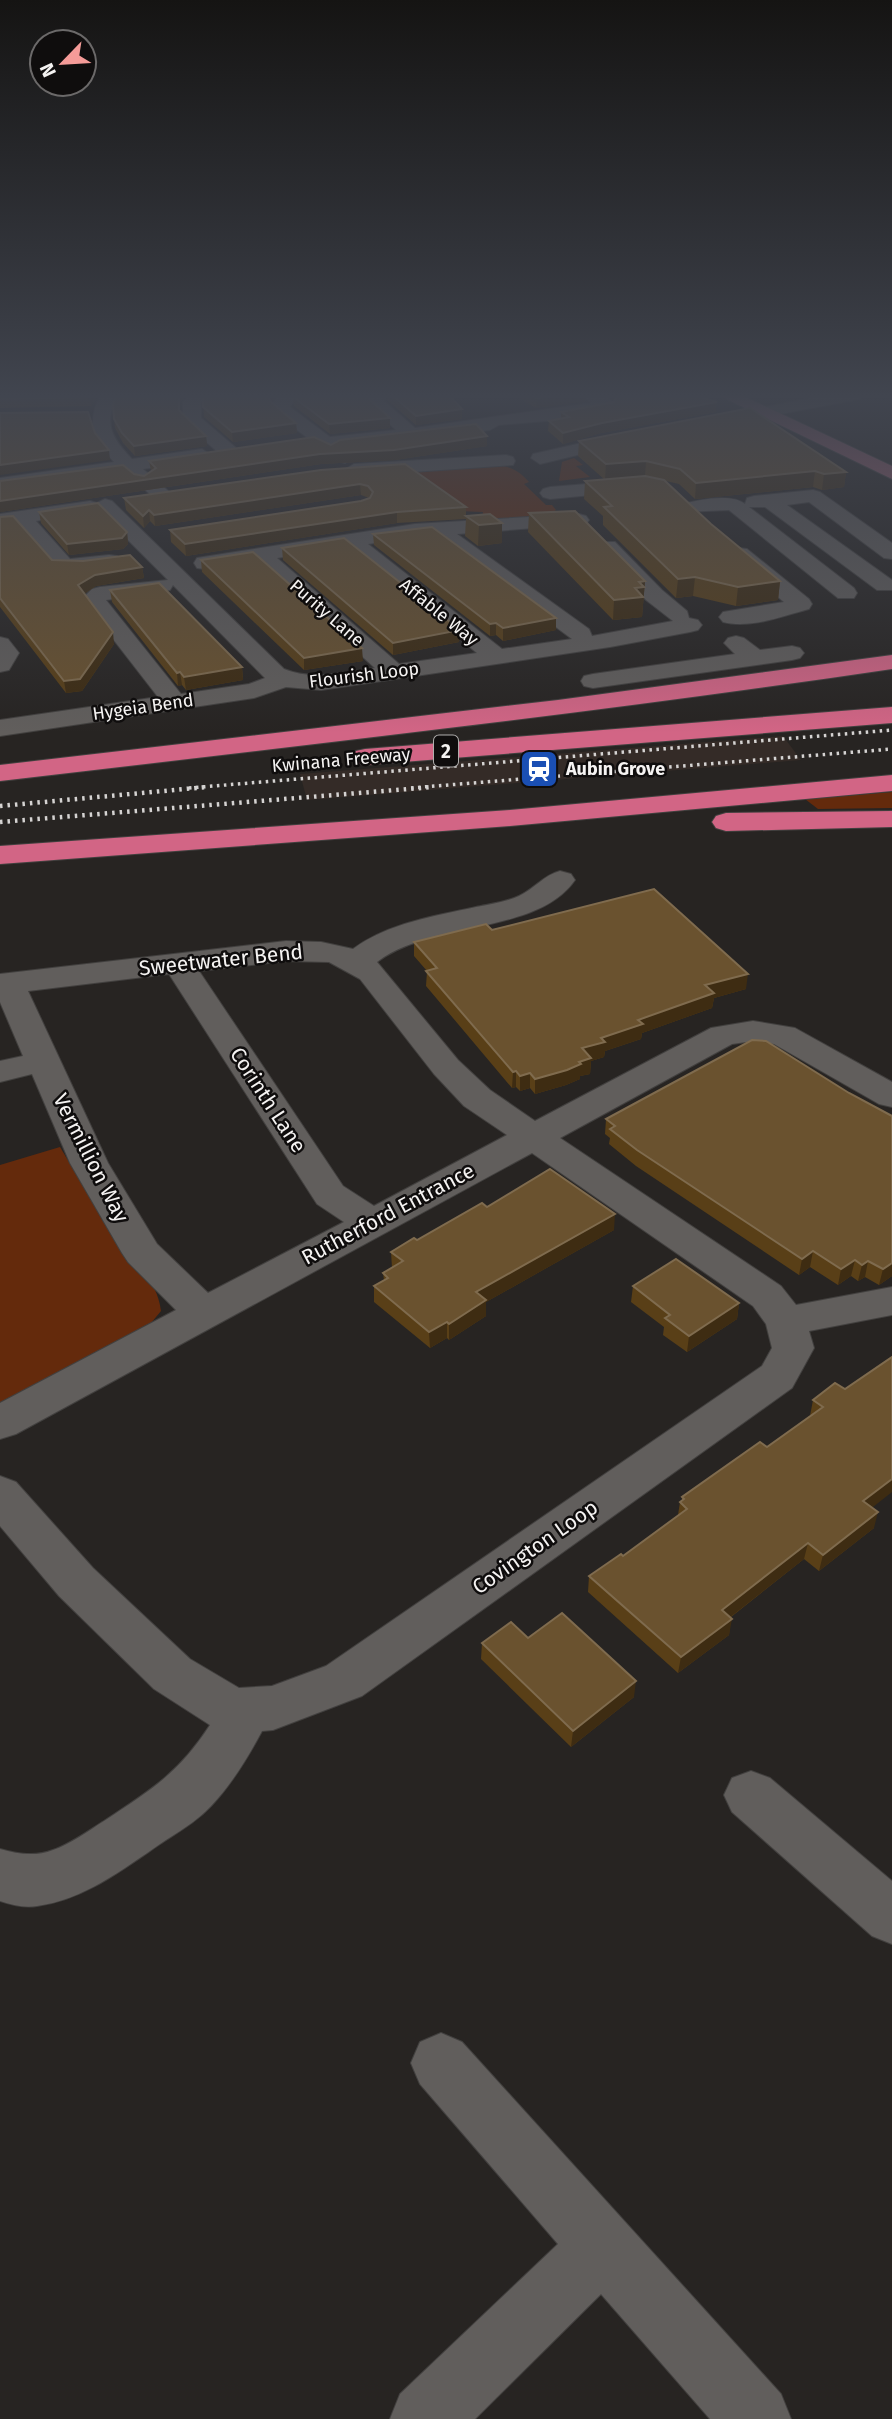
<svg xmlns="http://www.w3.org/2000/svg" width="892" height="2419" font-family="'Fira Sans',sans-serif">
<rect width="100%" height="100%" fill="#272422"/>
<path fill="#342b27" d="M783 736 801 760 307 800 300 774Z"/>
<g fill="#642a0c">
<path d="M574 458 583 465 576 466 590 477 559 481 562 462Z"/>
<path d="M491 464C508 466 518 469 529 482L524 484 546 505H552L556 510 547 516 482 520 483 512 457 511 413 472Z"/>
<path d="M892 792V808L818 809 805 799Z"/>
<path d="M60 1147C77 1175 93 1203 110 1231 128 1259 157 1276 161 1311L146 1329 0 1410V1165Z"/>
</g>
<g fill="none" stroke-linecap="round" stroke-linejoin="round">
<g stroke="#42403f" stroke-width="2">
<g id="minor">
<path d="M101 394H118C103 423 111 437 132 459L202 449 211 455 202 461 143 469 174 496 171 500H157L124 472 0 490V478L114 462C93 439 86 422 101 394Z"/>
<path d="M190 394H209L201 403V418L235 447 237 451 235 455H221L186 424 183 420V402Z"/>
<path d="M281 394H299L290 407 330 437 396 430 366 402 371 394H388L384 401 415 428 591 403 581 394H602L616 405 613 409 558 420 499 425 490 430 343 447 354 457 345 463 338 461 276 414 271 405Z"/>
<path d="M831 394H868L860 399 723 425 714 420 723 415Z"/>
<path d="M630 432 636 433 639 437 636 441 540 464 531 458 533 454Z"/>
<path d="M506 455 513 457 515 461 513 465 354 476 344 470 354 464Z"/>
<path d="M636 480 643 482 646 486 643 490 550 499 543 497 540 493 543 489 550 487Z"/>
<path d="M813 490 820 492 892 543V559L884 558 809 502 787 505 892 580V590H877L765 507H749L854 588 857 593 854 598H838L729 510 683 512 680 508 683 504C699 500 731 493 745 504L747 498 754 496Z"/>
<path d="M105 499 112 501 284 669C313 681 344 672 375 668L256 561 205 569 197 568 194 563 197 558 415 524 579 514 586 516 589 520 586 524 457 534 589 629 592 636 673 621 646 600 601 550 597 546 601 542H615L662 590 687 611 689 618 698 620 702 625 698 630 690 632 610 647 321 690 286 687 254 698 0 736V720L158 697 82 599 92 589 100 587 168 580 98 510 36 521 70 559 109 555 117 556 120 561 117 566C54 581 54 568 16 524L0 526V514L90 501 97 503ZM432 535 572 639 502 649 368 544ZM346 547 477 653 399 664 277 558ZM173 585 265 678 249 684 181 694 106 600 162 592 170 590Z"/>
<path d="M739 548 747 549 809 599 812 604 809 609C783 616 750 629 723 622L719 617 723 612 784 602 731 559 728 554 731 549Z"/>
<path d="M736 636 744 638 760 650 792 646 800 648 804 653 800 658 792 660 593 688 584 686 581 681 584 676 593 674 735 654 724 643 728 638Z"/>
<path d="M0 637 8 639 19 653 9 670 0 672Z"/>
<path d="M560 871 571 874 575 880C537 935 432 920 377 962L458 1060 490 1090 535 1121 711 1028 753 1021 795 1028 892 1082V1107L879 1104 774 1044 753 1041 732 1044 560 1138 781 1286 796 1305 892 1287V1315L809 1331 814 1348 792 1388 362 1696 273 1730 262 1731C248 1757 232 1784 211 1806 196 1822 178 1832 160 1844 122 1870 83 1900 37 1906 24 1908 12 1905 0 1901V1849C18 1854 35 1857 53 1850 71 1844 88 1831 104 1821 151 1790 179 1773 210 1725L154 1689 59 1596 0 1526V1476L16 1482 93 1568 190 1659 239 1688 272 1686 326 1666 762 1366 772 1348 766 1324 753 1306 532 1153 16 1434 0 1439V1403L176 1310 128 1262 122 1253 70 1163 32 1074 0 1082V1061L23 1056 0 1002V974L286 941 321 942 353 949C388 923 435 916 476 907 490 904 506 902 519 896 534 889 544 875 560 871ZM286 961 329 962 360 979 434 1074 464 1106 507 1135 374 1206 343 1186 199 971ZM169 974 317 1204 344 1222 208 1293 157 1244 108 1163 28 991Z"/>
<path d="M751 1771 770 1778 892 1881V1944L872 1936 732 1812 724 1795 732 1778Z"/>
<path d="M441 2033 462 2042 781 2394 791 2419H710L601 2294 475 2419H390L400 2394 558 2244 420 2084 411 2063 420 2042Z"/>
</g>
</g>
<g stroke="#42403f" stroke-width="2">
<path id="major" d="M716 394H739L892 466V479Z"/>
</g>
<g stroke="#42403f" stroke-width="2">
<g id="highway">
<path d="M892 655V669C595 713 298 746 0 781V765L558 700Z"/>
<path d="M892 707V723L365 765 356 763 352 757 356 751 365 749Z"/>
<path d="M892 775V791L510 826 0 864V846L510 810Z"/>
<path d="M892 811V827L726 831 716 828 712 822 716 816 726 813Z"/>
</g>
</g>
<use href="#minor" fill="#615e5c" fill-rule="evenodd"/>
<use href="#major" fill="#a56275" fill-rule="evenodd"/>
<use href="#highway" fill="#d26585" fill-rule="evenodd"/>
<g stroke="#d5d3d2" stroke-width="3.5" stroke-dasharray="2.5 4.5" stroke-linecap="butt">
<path d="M189 788 892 730"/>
<path d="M411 788 892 749"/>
</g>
<g stroke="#d5d3d2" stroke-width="4.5" stroke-dasharray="2.5 5" stroke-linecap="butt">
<path d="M0 806 207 787"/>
<path d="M0 822 433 787"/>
</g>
</g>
<g fill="#593f17">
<path d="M0 394H99L91 406 0 408Z"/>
<path d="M279 394 271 403 296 423 297 433 233 442 204 417 203 395Z"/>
<path d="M387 394H448L462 409V419L416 425 387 400Z"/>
<path d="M512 394H585V401L536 408Z"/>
<path d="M606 394H691L716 412 601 433 563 444 548 431 549 421 561 419V412L614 402 615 401Z"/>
<path d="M293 397 368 398 390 418V428L330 434 294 406Z"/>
<path d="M180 402V411L206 436 207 446 135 456 123 443 115 428 113 404Z"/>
<path d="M487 436V446L395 460 321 464 0 512 134 474 144 476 151 471 149 461 331 445Z"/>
<path d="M579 441 846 472 844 487 822 490 813 487 695 499 679 484 666 481 711 524 780 581 778 600 736 606 693 596 676 598 603 525V516L584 499 585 481 605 480 578 456Z"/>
<path d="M321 470 466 507V516L490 514 502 543 478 546 465 536 466 519 397 523 186 556 171 542 170 530 361 501 369 498 361 495 155 526 150 521 144 528 126 510 124 498Z"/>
<path d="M39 512 127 532 128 544 123 549 69 555 41 523Z"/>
<path d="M529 513 645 581 642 617 613 620 528 532Z"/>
<path d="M0 517 52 560 142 567 144 578 96 586 84 594 114 644 82 691 66 693 0 607Z"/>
<path d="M373 534 556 618V630L503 641 496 635 490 636 374 545Z"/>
<path d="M282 548 460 630 459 642 393 655 283 560Z"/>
<path d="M201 560 363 661 304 670 202 572Z"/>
<path d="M110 590 242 667 243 680 186 690 182 685 178 686 112 602Z"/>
<path d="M492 930 746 989 714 998 712 1008 642 1033 641 1039 605 1051 604 1057 591 1061 590 1074 580 1076V1079L566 1085 535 1094 530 1088 520 1091 516 1087 512 1088 426 986 427 971 414 956V942Z"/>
<path d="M752 1040 892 1276 879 1285 865 1277 858 1281 851 1276 838 1285 810 1267 799 1275 636 1166 609 1144 610 1138 605 1134 606 1119Z"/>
<path d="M487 1207 614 1230 486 1302V1316L449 1340 447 1338 430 1348 374 1302V1286L384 1280 383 1273 392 1268 391 1252Z"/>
<path d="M633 1286 739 1303 737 1319 687 1352 663 1335 664 1327 631 1302Z"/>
<path d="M835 1383 872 1508 874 1528 819 1571 804 1559 731 1617 729 1635 678 1673 588 1592 589 1576 623 1556 678 1515 680 1502 682 1501V1497L767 1447 810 1416 813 1400Z"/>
<path d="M528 1638 634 1697 571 1747 481 1659 482 1643Z"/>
</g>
<g fill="#3e2c12">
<path d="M92 394H99L91 406 90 397Z"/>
<path d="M179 394H187L180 402V420Z"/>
<path d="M270 394H279L269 406 268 396Z"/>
<path d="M566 394H585V401L536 408 537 398Z"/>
<path d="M717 402 716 412 601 433 563 444V433L602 423Z"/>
<path d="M462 409V419L416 425V416Z"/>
<path d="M390 418V428L330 434 329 424Z"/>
<path d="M296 423 297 433 233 442 232 432Z"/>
<path d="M206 436 207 446 135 456 134 446Z"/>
<path d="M487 436V446L395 460 321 464 0 512V501L320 454Z"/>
<path d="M109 450 110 460 0 475V465Z"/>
<path d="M646 461 645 476 605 480 606 464Z"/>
<path d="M815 471 813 487 695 499 696 483Z"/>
<path d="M846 472 844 487 822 490 824 474Z"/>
<path d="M360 484 361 495 155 526 154 515Z"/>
<path d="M149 510 150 521 144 528 143 516Z"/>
<path d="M397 512V523L186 556 185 544Z"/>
<path d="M502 523V543L478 546 479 525Z"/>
<path d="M127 532 128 544 123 549 69 555 67 544Z"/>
<path d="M142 567 144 578 96 586 79 597 78 585 95 575Z"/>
<path d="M695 577 693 596 676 598 678 579Z"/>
<path d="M645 581 642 617 613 620 614 600 635 588 639 582Z"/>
<path d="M780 581 778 600 736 606 738 587Z"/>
<path d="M556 618V630L503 641V628Z"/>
<path d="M496 623V635L490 636V624Z"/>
<path d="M460 630 459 642 393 655V643Z"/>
<path d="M113 632 114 644 82 691 66 693 64 681Z"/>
<path d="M362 648 363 661 304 670V658Z"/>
<path d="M242 667 243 680 186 690 184 677Z"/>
<path d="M180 672 182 685 178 686 177 673Z"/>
<path d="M748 974 746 989 714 998 712 1008 642 1033 641 1039 605 1051 604 1057 591 1061 590 1074 580 1076V1079L566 1085 535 1094V1079L582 1048 705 985Z"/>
<path d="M516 1071V1087L512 1088 513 1072Z"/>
<path d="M530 1073V1088L520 1091V1076Z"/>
<path d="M615 1214 614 1230 486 1302V1316L449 1340V1324L476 1292Z"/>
<path d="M813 1251 810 1267 799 1275 802 1259Z"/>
<path d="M855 1260 851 1276 838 1285 841 1269Z"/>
<path d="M868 1261 865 1277 858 1281 862 1265Z"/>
<path d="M892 1263V1276L879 1285 883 1269Z"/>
<path d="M739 1303 737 1319 687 1352 689 1336Z"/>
<path d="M447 1322V1338L430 1348 429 1332Z"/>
<path d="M892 1479V1492L859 1518 863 1501Z"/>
<path d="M878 1512 874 1528 819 1571 823 1555Z"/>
<path d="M808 1543 804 1559 719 1626 722 1610Z"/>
<path d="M732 1619 729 1635 678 1673 681 1657Z"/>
<path d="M636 1681 634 1697 571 1747 573 1731Z"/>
</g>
<g fill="#6a522f" stroke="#7f6b4e" stroke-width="2">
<path d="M0 394H92L90 397 0 399Z"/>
<path d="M116 394H179V410L206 436 134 446 122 433 114 419 113 404Z"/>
<path d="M270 394 268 396 271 402 296 423 232 432 203 407V394Z"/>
<path d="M294 394H364L390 418 329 424 293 397Z"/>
<path d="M391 394H448L462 409 416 416Z"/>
<path d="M529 394H566L537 398Z"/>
<path d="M618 394H691L717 402 602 423 563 433 549 421 569 417 561 412 614 402Z"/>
<path d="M750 408 846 472 824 474 815 471 696 483 680 469 646 461 606 464 579 441Z"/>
<path d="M88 412 95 433 109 450 0 465V413Z"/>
<path d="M476 424 487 436 394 450 320 454 0 501V481L123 465 134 474 144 476 156 468 149 461 314 437 331 445 340 440Z"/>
<path d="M405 464 466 507 397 512 185 544 170 530 361 501 370 498 373 492 368 486 360 484 154 515 149 510 143 516 124 498 321 470Z"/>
<path d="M645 476 664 480 711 524 780 581 738 587 695 577 678 579 604 507 612 506 585 481Z"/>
<path d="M98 503 127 532 122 538 67 544 39 512Z"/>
<path d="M575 511 645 581 639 582 644 587 635 588 643 597 614 600 529 513Z"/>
<path d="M490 514 502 523 479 525 466 516Z"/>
<path d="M13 516 52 560 83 561 130 555 142 567 95 575 78 585 113 632 80 679 64 681 0 598V517Z"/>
<path d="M432 527 556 618 503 628 496 623 490 624 373 534Z"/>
<path d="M344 538 460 630 393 643 282 548Z"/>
<path d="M253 552 362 648 304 658 201 560Z"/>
<path d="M159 583 242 667 184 677 180 672 177 673 110 590Z"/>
<path d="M654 889 748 974 705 985 714 993 638 1020 643 1024 601 1038 605 1042 582 1048 591 1058 579 1062 581 1064 567 1070 535 1079 530 1073 520 1076 516 1071 513 1072 426 971 437 968 414 942 486 924 492 930Z"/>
<path d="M752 1040 766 1041 849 1093 892 1116V1263L883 1269 868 1261 862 1265 855 1260 841 1269 813 1251 802 1259 637 1150 610 1129 615 1126 606 1119Z"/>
<path d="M550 1169 615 1214 476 1292 486 1300 449 1324 447 1322 429 1332 374 1286 388 1278 383 1273 403 1261 391 1252 414 1238 417 1240 482 1203 487 1207Z"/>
<path d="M676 1259 739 1303 689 1336 665 1318 670 1315 633 1286Z"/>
<path d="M892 1357V1479L863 1501 878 1512 823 1555 808 1543 722 1610 732 1619 681 1657 589 1576 621 1554 623 1556 687 1509 680 1502 684 1499 682 1497 760 1442 767 1447 823 1407 813 1400 835 1383 845 1389Z"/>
<path d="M562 1613 636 1681 573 1731 482 1643 511 1622 528 1638Z"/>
</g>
<linearGradient id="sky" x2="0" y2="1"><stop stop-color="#151413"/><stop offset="0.54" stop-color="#41454f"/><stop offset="1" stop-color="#41454f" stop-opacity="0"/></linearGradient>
<rect width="892" height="733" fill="url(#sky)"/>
<defs>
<g id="station-square" transform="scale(2.0125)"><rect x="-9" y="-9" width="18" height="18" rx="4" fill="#1a4fb4" stroke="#0f0d0d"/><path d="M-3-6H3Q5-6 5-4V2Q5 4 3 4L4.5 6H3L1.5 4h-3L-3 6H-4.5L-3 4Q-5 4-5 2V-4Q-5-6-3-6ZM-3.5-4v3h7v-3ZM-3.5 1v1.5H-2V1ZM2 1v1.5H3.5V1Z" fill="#fff"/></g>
</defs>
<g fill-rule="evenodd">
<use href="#station-square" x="539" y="769"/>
</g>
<g text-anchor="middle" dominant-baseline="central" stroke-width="5" stroke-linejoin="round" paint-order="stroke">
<g font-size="18" fill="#f5f3f2" stroke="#0f0d0d">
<text transform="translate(439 612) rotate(39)">Affable Way</text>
<text transform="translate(327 613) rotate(41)">Purity Lane</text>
<text transform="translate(364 675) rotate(-7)">Flourish Loop</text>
<text transform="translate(143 707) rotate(-8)">Hygeia Bend</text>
<text transform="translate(341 760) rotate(-5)">Kwinana Freeway</text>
</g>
<g font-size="18" font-weight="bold" fill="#f5f3f2" stroke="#0f0d0d" text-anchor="start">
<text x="566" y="769">Aubin Grove</text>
</g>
<rect fill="#0f0d0d" stroke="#b0aead" stroke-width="2" x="434" y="735.5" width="24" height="31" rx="5"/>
<g font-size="19" font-weight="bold" fill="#f5f3f2">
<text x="446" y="751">2</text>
</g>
<g font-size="21" fill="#f5f3f2" stroke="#0f0d0d">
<text transform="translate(221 960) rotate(-6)">Sweetwater Bend</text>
<text transform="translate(268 1100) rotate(57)">Corinth Lane</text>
<text transform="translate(91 1158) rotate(63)">Vermillion Way</text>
<text transform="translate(388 1214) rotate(-28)">Rutherford Entrance</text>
<text transform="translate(535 1547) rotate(-35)">Covington Loop</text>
</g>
</g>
<g transform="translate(63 63) rotate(245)"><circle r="33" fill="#0f0d0d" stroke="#6b6969" stroke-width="2"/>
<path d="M0-5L12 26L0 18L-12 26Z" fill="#f59b98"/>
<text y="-10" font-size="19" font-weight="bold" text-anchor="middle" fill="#f5f3f2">N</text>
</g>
</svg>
